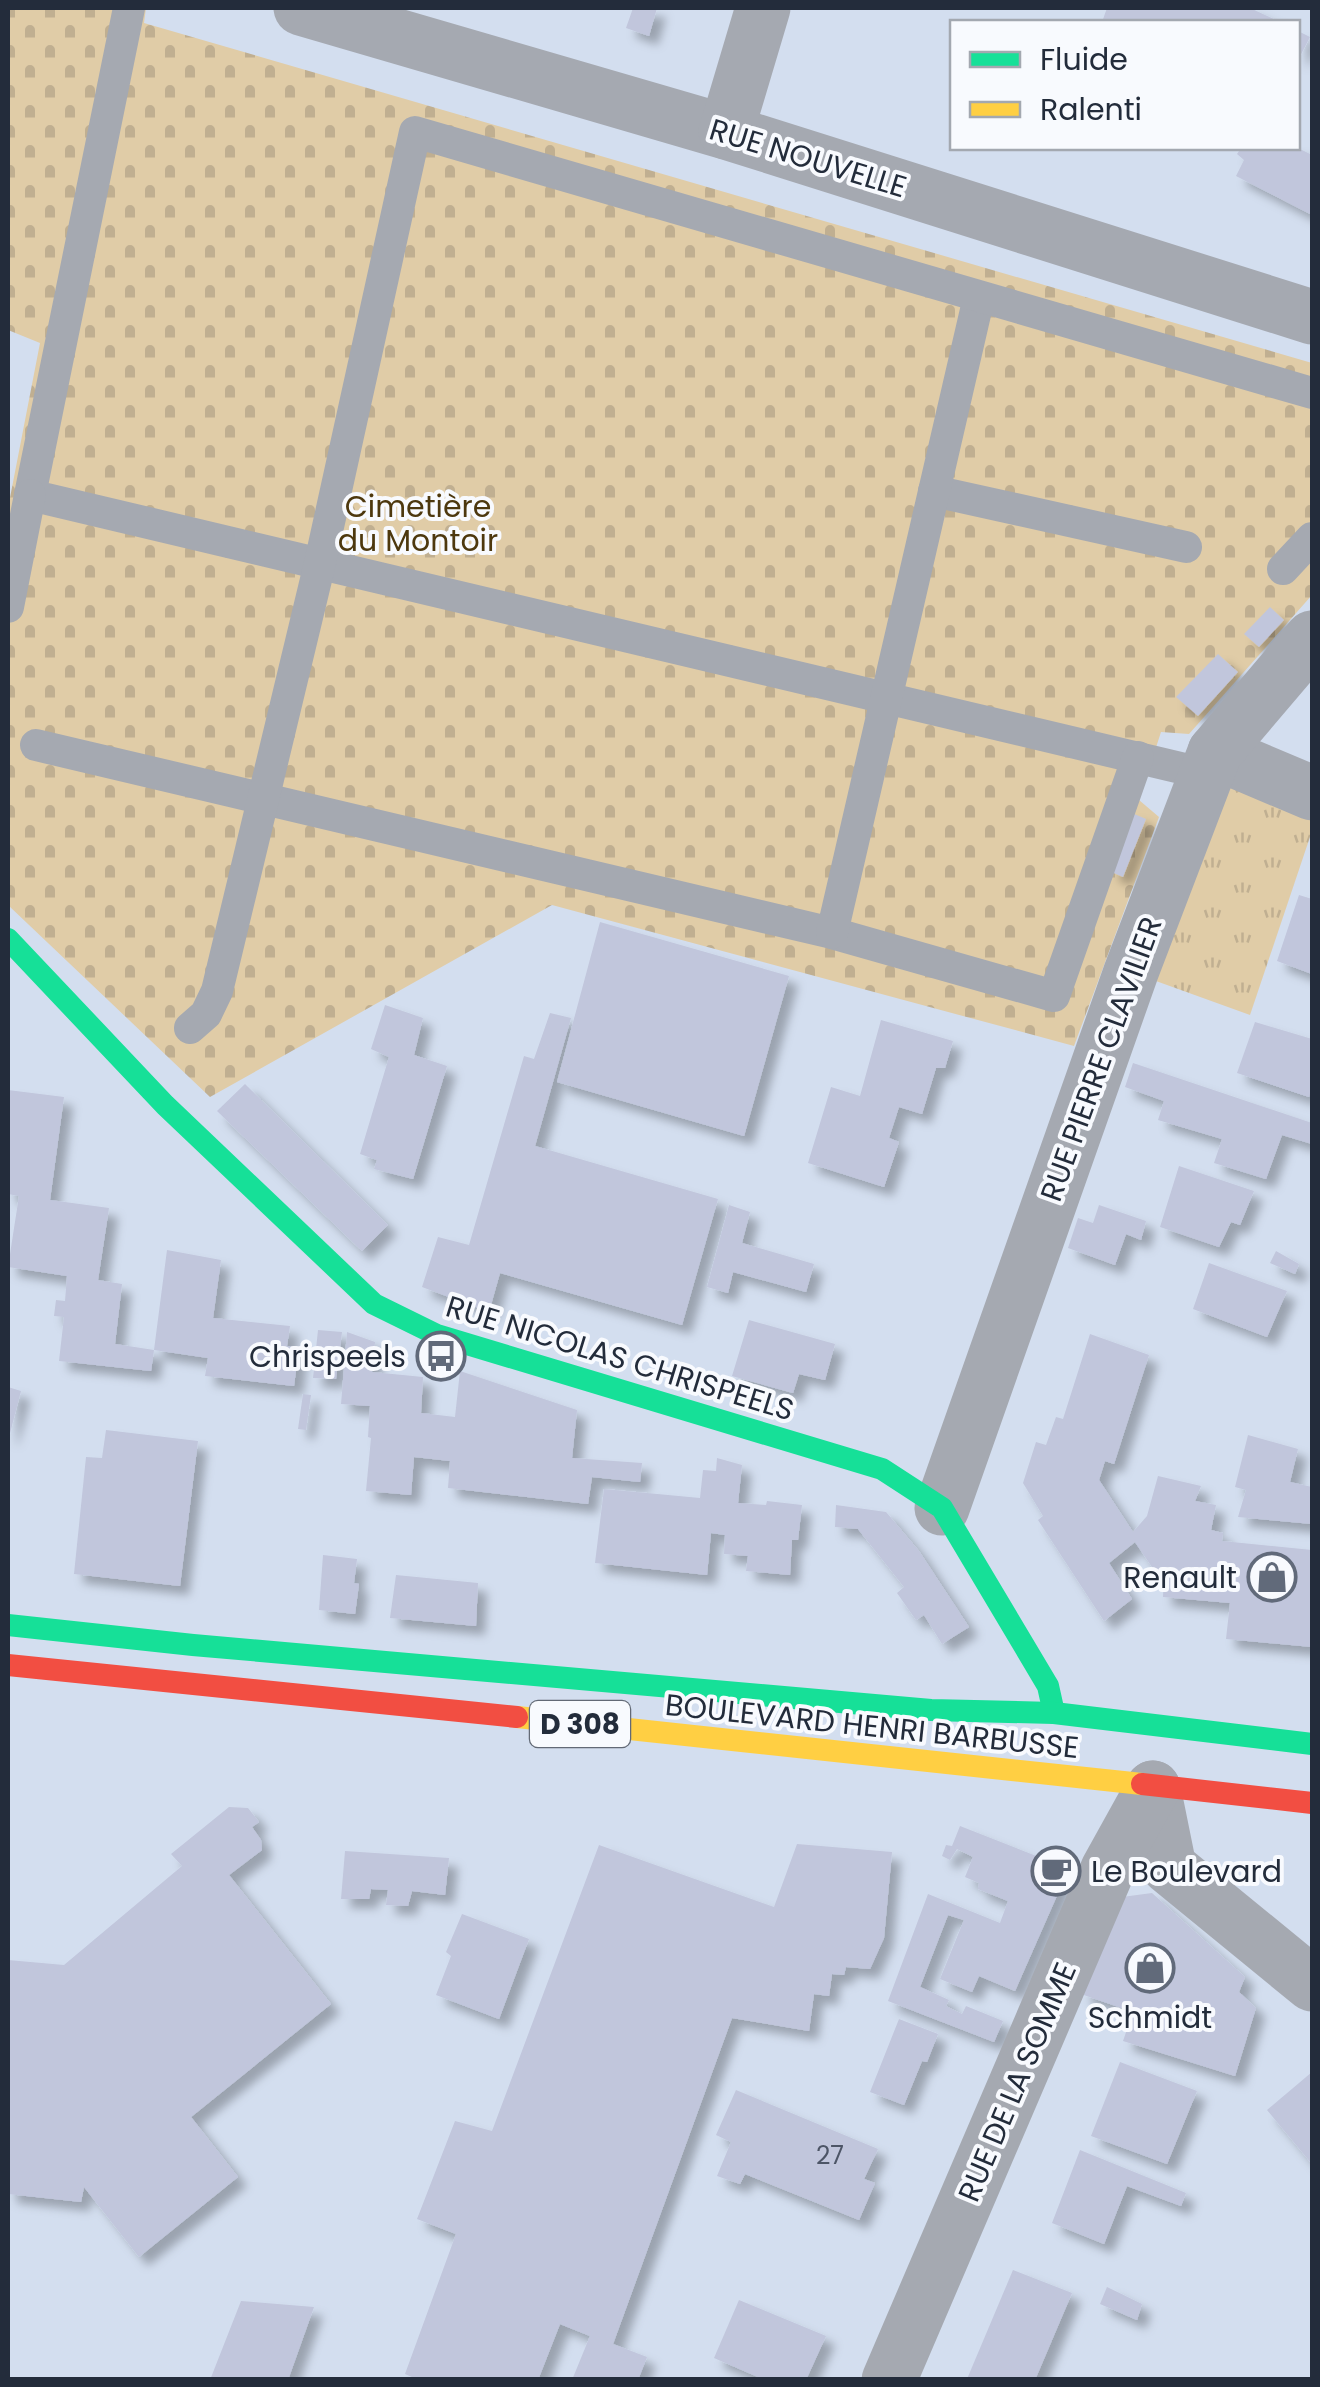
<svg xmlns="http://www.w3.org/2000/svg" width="1320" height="2387" font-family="Poppins,sans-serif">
<defs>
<pattern id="cemetery-stones" width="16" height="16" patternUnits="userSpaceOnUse" patternTransform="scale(2.5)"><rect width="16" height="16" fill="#e0cca7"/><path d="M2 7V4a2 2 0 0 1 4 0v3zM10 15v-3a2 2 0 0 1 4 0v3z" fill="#c0af91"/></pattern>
<pattern id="park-tufts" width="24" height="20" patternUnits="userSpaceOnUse" patternTransform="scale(2.5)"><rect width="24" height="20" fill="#e0cca7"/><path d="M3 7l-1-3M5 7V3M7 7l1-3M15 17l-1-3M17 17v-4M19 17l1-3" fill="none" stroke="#c0af91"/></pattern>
<filter id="shadow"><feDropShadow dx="9" dy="9" stdDeviation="5" flood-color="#0004"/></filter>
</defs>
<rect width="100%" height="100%" fill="#d3deef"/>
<path fill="url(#cemetery-stones)" d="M8 8H146L144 23 1312 363V595L1189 734 1161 732 1139 800 1159 817 1074 1046 552 905 210 1097 8 905V508L40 343 8 330Z"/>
<path fill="url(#park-tufts)" d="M1215 752 1312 793V831L1250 1015 1131 972Z"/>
<g fill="#c1c6dc" filter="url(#shadow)">
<path d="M633 8H657L649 36 626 28Z"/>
<path d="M1107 8H1250L1280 22H1102Z"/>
<path d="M1298 31 1310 37 1298 60Z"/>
<path d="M1241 148H1298L1312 155V215L1236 176 1244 160 1237 154Z"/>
<path d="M1270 607 1284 620 1259 647 1244 634Z"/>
<path d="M1218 654 1238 672 1198 716 1176 697Z"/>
<path d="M1132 813 1146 819 1123 877 1109 871Z"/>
<path d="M1299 895 1312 899V974L1277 961Z"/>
<path d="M600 922 789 976 744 1136 557 1082Z"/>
<path d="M385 1005 423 1018 414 1055 447 1066 413 1179 374 1169 377 1160 360 1154 389 1057 371 1049Z"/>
<path d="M550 1013 571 1018 535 1146 718 1199 682 1325 500 1273 489 1312 422 1287 438 1237 469 1245 524 1056 534 1059Z"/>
<path d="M881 1020 953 1041 945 1068H936L922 1114 899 1107 889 1138 899 1142 884 1187 808 1163 831 1087 860 1096Z"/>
<path d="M1255 1022 1312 1039V1087L1309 1097 1237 1073Z"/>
<path d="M1133 1063 1312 1123V1144L1282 1135 1266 1179 1214 1163 1222 1139 1158 1120 1164 1101 1125 1087Z"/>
<path d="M245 1084 388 1225 362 1251 217 1111Z"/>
<path d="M8 1090 64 1097 50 1200 109 1208 98 1280 122 1284 115 1344 154 1350 151 1371 59 1361 64 1317 54 1316 56 1300 65 1301 67 1276 8 1267 19 1196 8 1194Z"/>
<path d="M1179 1166 1254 1191 1240 1225 1231 1222 1219 1247 1160 1227Z"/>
<path d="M729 1205 750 1212 742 1243 814 1264 806 1292 733 1272 728 1293 707 1287Z"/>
<path d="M1099 1205 1146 1221 1141 1240 1126 1234 1115 1265 1068 1248 1078 1218 1093 1223Z"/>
<path d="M167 1250 221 1260 213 1318 290 1326 287 1346 299 1348 294 1386 205 1376 208 1358 154 1350Z"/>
<path d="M1276 1251 1299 1264 1295 1274 1270 1263Z"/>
<path d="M1209 1263 1287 1291 1267 1337 1193 1309Z"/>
<path d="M749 1320 835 1344 825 1380 799 1374 793 1393 732 1376Z"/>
<path d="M318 1330 342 1332 336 1379 313 1378Z"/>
<path d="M347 1332 375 1342 372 1372 423 1377 421 1413 455 1417 460 1371 577 1410 572 1458 642 1463 640 1482 592 1477 588 1504 448 1488 450 1461 414 1457 411 1495 366 1491 371 1438 368 1437 370 1406 341 1404Z"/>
<path d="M1090 1334 1149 1355 1114 1464 1105 1461 1099 1480 1133 1532 1147 1516 1158 1476 1201 1486 1195 1501 1216 1505 1211 1530 1223 1533 1222 1541 1312 1550V1647L1226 1639 1230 1603 1163 1597 1164 1575 1152 1567 1135 1542 1109 1563 1132 1599 1104 1621 1038 1520 1043 1516 1023 1483 1036 1442 1046 1445 1056 1417 1063 1419Z"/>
<path d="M8 1387 21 1391 9 1437H8Z"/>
<path d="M303 1394 311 1395 306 1430 298 1429Z"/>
<path d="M106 1430 198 1441 180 1586 74 1574 86 1457 102 1458Z"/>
<path d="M1248 1435 1298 1449 1290 1482 1312 1487V1524L1238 1517 1246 1490 1235 1487Z"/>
<path d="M717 1458 742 1465 738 1503 766 1505 767 1501 802 1505 798 1540H792L790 1575 746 1571 748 1556 724 1554 725 1535 711 1533 707 1575 595 1563 604 1489 700 1498 703 1470 716 1471Z"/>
<path d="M836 1505 886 1512 919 1551 969 1627 942 1644 924 1615 916 1620 897 1593 904 1587 858 1529 835 1527Z"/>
<path d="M323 1555 357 1559 354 1583 359 1584 355 1614 319 1610Z"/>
<path d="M396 1575 478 1583 476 1626 390 1618Z"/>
<path d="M229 1807 248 1808 259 1822 252 1827 261 1840 262 1850 229 1875 331 2004 191 2117 238 2177 139 2257 84 2187 81 2202 8 2194V1960L64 1965 182 1866 171 1854Z"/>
<path d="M960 1826 1049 1861 1063 1882 1015 1991 979 1976 972 1992 940 1979 964 1920 948 1915 920 1987 949 2000 946 2006 962 2014 966 2006 1003 2021 994 2042 888 2001 928 1894 1000 1923 1008 1901 978 1889 979 1883 965 1877 973 1857 957 1849 950 1860 942 1856 946 1845 952 1846Z"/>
<path d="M797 1844 892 1852 884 1938 870 1969 846 1967 844 1975 832 1974 829 1996 814 1994 809 2031 732 2018 613 2344 647 2357 638 2380H572L590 2336 560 2324 538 2380H419L405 2374 456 2234 417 2219 455 2121 492 2131 599 1845 774 1907Z"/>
<path d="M345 1851 449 1858 445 1895 412 1891 408 1906 386 1905 388 1890 371 1889 369 1899H341Z"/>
<path d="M1152 1893 1245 1977 1239 1992 1256 2008 1235 2076 1123 2041 1133 2012 1081 1994 1122 1897Z"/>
<path d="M462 1914 529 1939 499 2019 436 1995 451 1956 446 1952Z"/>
<path d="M899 2019 938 2034 927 2062 922 2061 904 2105 870 2092Z"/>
<path d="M1120 2062 1197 2091 1167 2164 1091 2136Z"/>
<path d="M1312 2072V2164L1267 2110Z"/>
<path d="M736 2090 878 2149 864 2179 875 2183 859 2220 745 2174 740 2184 717 2176 731 2142 716 2135Z"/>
<path d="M1080 2150 1186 2193 1181 2206 1127 2186 1104 2244 1052 2223Z"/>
<path d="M1013 2270 1072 2293 1035 2380 967 2379Z"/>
<path d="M1107 2287 1142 2304 1137 2320 1100 2304Z"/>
<path d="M739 2300 826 2336 806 2380H765L714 2358Z"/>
<path d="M241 2301 314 2307 288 2380H210Z"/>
</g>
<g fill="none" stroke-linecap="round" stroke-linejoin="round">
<g stroke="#a5a9b1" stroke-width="32">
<path d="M129 8 30 495 1206 774"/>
<path d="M934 491 1186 547"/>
<path d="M1283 569 1312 538"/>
<path d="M8 607 30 495"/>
<path d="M36 745 832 933 1054 996 1138 757"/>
<path d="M832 933 979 297"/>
<path d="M190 1028 206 1014 217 991 320 563 415 132 1312 393"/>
</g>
<g stroke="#a5a9b1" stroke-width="55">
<path d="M301 8 726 132 1312 317"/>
<path d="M726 132 763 8"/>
<path d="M1215 752 1312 793"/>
<path d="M942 1508 1131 972 1215 752 1312 638"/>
<path d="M1153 1788 1169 1867 1312 1984"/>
<path d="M889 2380 1108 1869 1153 1788"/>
</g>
<g stroke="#16e098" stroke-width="22">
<path d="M8 939 165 1105 374 1304 437 1335 882 1469 942 1508 1048 1686 1054 1713"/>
<path d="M8 1625 193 1645 931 1710 1054 1713 1312 1744"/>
</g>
<path stroke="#ffcf43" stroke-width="22" d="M517 1717 1142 1784"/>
<g stroke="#f24e42" stroke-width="22">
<path d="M8 1665 517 1717"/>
<path d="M1142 1784 1312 1803"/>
</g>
</g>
<defs>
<g id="bus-ring" transform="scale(2.5)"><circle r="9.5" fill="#f8fafe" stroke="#616a7a" stroke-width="1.5"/><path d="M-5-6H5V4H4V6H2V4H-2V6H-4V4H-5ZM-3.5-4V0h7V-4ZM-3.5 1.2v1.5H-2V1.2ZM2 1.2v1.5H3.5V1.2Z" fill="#616a7a"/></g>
<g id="shop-ring" transform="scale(2.5)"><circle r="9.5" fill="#f8fafe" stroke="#616a7a" stroke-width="1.5"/><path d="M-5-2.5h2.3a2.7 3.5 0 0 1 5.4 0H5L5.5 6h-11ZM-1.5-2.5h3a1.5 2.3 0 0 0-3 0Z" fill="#616a7a"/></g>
<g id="cafe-ring" transform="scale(2.5)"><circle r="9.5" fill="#f8fafe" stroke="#616a7a" stroke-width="1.5"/><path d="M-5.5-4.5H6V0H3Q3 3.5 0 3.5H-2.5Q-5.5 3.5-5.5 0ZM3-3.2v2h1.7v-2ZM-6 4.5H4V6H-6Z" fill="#616a7a"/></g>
</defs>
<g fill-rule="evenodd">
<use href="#bus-ring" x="441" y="1356"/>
<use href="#shop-ring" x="1272" y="1577"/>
<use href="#cafe-ring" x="1056" y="1871"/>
<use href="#shop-ring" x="1150" y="1968"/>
</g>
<g text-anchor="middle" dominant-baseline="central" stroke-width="8" stroke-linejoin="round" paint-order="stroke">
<g font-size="25" fill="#4d5566">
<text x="830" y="2155">27</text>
</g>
<rect fill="#f8fafe" stroke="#636a76" stroke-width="2.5" x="530" y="1701" width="100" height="46" rx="8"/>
<g font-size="28" font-weight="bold" fill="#232c3b">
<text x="580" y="1724">D 308</text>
</g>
<g font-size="30" fill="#232c3b" stroke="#f8fafe">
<text transform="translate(808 158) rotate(17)">RUE NOUVELLE</text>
<text transform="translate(1101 1059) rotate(-70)">RUE PIERRE CLAVILIER</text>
<text transform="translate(620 1358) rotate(17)">RUE NICOLAS CHRISPEELS</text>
<text transform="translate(872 1726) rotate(6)">BOULEVARD HENRI BARBUSSE</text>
<text transform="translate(1017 2082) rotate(-67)">RUE DE LA SOMME</text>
</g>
<g font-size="30" fill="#4d380e" stroke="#f8fafe">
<text x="418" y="506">Cimetière<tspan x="418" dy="34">du Montoir</tspan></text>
</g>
<g font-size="30" fill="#232c3b" stroke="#f8fafe" text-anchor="end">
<text x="406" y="1356">Chrispeels</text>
<text x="1237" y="1577">Renault</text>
<text x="1091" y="1871" text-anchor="start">Le Boulevard</text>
<text x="1150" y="2017" text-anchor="middle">Schmidt</text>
</g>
</g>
<rect width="1320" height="2387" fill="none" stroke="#232c3b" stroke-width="20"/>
<rect x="950" y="20" width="350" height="130" fill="#f8fafe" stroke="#a3a8b0" stroke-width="2.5"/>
<rect x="970" y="52" width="50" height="15" fill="#16e098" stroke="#a3a8b0" stroke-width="2.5"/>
<text x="1040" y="70" font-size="30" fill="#232c3b">Fluide</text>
<rect x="970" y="102" width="50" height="15" fill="#ffcf43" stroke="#a3a8b0" stroke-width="2.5"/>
<text x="1040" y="120" font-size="30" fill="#232c3b">Ralenti</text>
</svg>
